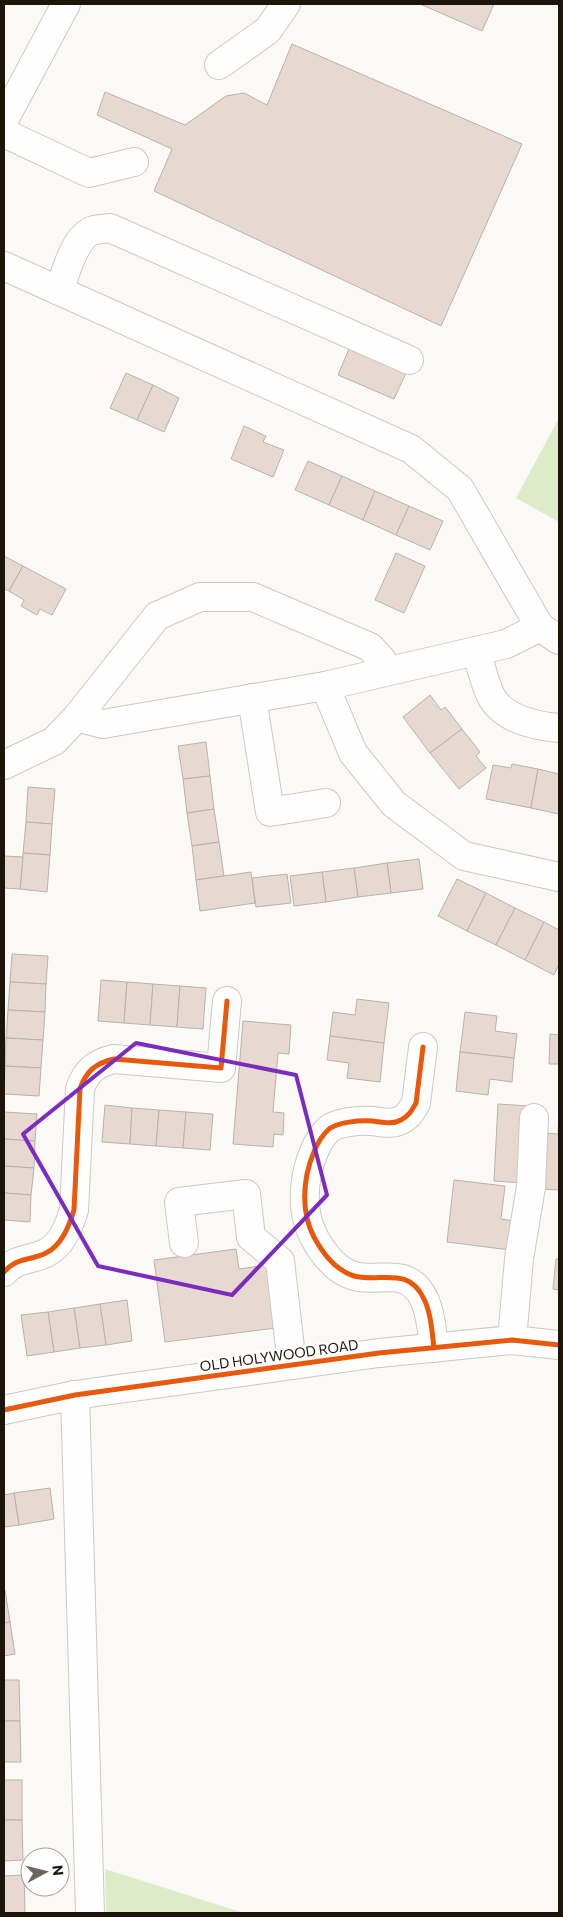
<svg xmlns="http://www.w3.org/2000/svg" width="563" height="1917" font-family="Commissioner,sans-serif">
<rect width="100%" height="100%" fill="#fbf9f6"/>
<g fill="#deebc9">
<path d="M559 418V522L516 498Z"/>
<path d="M105 1869 244 1913H106Z"/>
</g>
<g fill="#e8d9d0" stroke="#b8b2ad">
<path d="M420 4H494L482 31Z"/>
<path d="M292 44 522 144 441 326 154 191 172 149 97 115 105 92 185 125 226 96 244 93 267 105Z"/>
<path d="M349 349 406 373 394 399 338 375Z"/>
<path d="M126 373 153 385 137 420 110 408Z"/>
<path d="M153 385 179 398 164 432 137 420Z"/>
<path d="M244 426 266 436 263 442 284 450 273 477 231 459Z"/>
<path d="M308 461 342 476 329 505 295 490Z"/>
<path d="M342 476 375 491 363 520 329 505Z"/>
<path d="M375 491 409 506 396 535 363 520Z"/>
<path d="M409 506 443 521 430 550 396 535Z"/>
<path d="M396 553 425 566 404 613 375 600Z"/>
<path d="M4 556 23 566 9 591 4 589Z"/>
<path d="M23 566 66 589 52 615 40 609 37 615 21 606 24 600 9 591Z"/>
<path d="M430 695 441 710 445 707 462 729 430 753 403 717Z"/>
<path d="M462 729 480 752 476 756 486 768 459 789 430 753Z"/>
<path d="M206 742 210 776 183 779 178 746Z"/>
<path d="M512 764 538 769 531 808 486 799 493 765 511 768Z"/>
<path d="M538 769 559 774V814L531 808Z"/>
<path d="M210 776 214 809 187 813 183 779Z"/>
<path d="M28 787 55 789 52 824 26 822Z"/>
<path d="M214 809 219 842 192 846 187 813Z"/>
<path d="M26 822 52 824 50 855 23 853Z"/>
<path d="M219 842 224 876 196 880 192 846Z"/>
<path d="M23 853 50 855 47 892 20 889Z"/>
<path d="M4 856 23 857 20 889 4 888Z"/>
<path d="M419 859 423 889 391 893 387 863Z"/>
<path d="M387 863 391 893 358 897 354 868Z"/>
<path d="M354 868 358 897 326 902 322 872Z"/>
<path d="M251 872 255 903 200 911 196 880Z"/>
<path d="M322 872 326 902 294 906 290 876Z"/>
<path d="M287 874 291 903 256 907 252 878Z"/>
<path d="M457 879 486 893 467 931 438 916Z"/>
<path d="M486 893 515 908 496 945 467 931Z"/>
<path d="M515 908 544 922 525 960 496 945Z"/>
<path d="M544 922 559 930V964L554 975 525 960Z"/>
<path d="M12 954 48 956 46 984 10 982Z"/>
<path d="M101 980 127 982 124 1023 98 1021Z"/>
<path d="M10 982 46 984 45 1012 8 1010Z"/>
<path d="M127 982 153 984 150 1025 124 1023Z"/>
<path d="M153 984 180 986 177 1027 150 1025Z"/>
<path d="M180 986 206 988 203 1029 177 1027Z"/>
<path d="M357 999 389 1003 384 1043 330 1036 333 1012 355 1015Z"/>
<path d="M8 1010 45 1012 43 1040 6 1038Z"/>
<path d="M465 1012 497 1016 495 1031 517 1034 514 1058 460 1052Z"/>
<path d="M243 1021 291 1025 289 1054 278 1053 273 1112 284 1113 283 1135 274 1134 273 1147 233 1144Z"/>
<path d="M550 1034 559 1035V1064H549Z"/>
<path d="M330 1036 384 1043 380 1082 347 1078 349 1063 327 1060Z"/>
<path d="M6 1038 43 1040 41 1068 5 1066Z"/>
<path d="M460 1052 514 1058 512 1082 490 1079 488 1095 456 1091Z"/>
<path d="M5 1066 41 1068 39 1096 4 1094Z"/>
<path d="M498 1104 529 1106 525 1183 494 1181Z"/>
<path d="M105 1105 132 1108 130 1144 102 1142Z"/>
<path d="M132 1108 159 1110 156 1146 130 1144Z"/>
<path d="M159 1110 186 1112 183 1148 156 1146Z"/>
<path d="M4 1112 37 1114 35 1141 4 1139Z"/>
<path d="M186 1112 213 1114 210 1150 183 1148Z"/>
<path d="M559 1113V1190L541 1189 543 1133 558 1134Z"/>
<path d="M4 1139 35 1141 34 1168 4 1166Z"/>
<path d="M4 1166 34 1168 31 1195 4 1193Z"/>
<path d="M454 1180 505 1186 501 1219 521 1222 518 1251 447 1242Z"/>
<path d="M4 1193 31 1195 30 1222 4 1220Z"/>
<path d="M236 1249 239 1269 267 1265 276 1328 165 1342 154 1260Z"/>
<path d="M556 1259H559V1290L553 1289Z"/>
<path d="M127 1300 132 1341 106 1345 100 1304Z"/>
<path d="M100 1304 106 1345 80 1348 74 1308Z"/>
<path d="M74 1308 80 1348 54 1352 48 1312Z"/>
<path d="M48 1312 54 1352 27 1356 21 1315Z"/>
<path d="M50 1488 54 1519 19 1525 14 1493Z"/>
<path d="M14 1493 19 1525 4 1527V1495Z"/>
<path d="M5 1590 10 1622 4 1623V1591Z"/>
<path d="M10 1622 15 1654 4 1656V1623Z"/>
<path d="M4 1680H19L20 1721H4Z"/>
<path d="M4 1721H20L21 1762H4Z"/>
<rect x="4" y="1780" width="18" height="40"/>
<path d="M4 1820H22L23 1860 4 1861Z"/>
<path d="M24 1875 25 1913H4V1876Z"/>
</g>
<g fill="none" stroke-linecap="round" stroke-linejoin="round">
<g stroke="#cdc8c1" stroke-width="30">
<g id="minor">
<path d="M219 65 268 30 286 4"/>
<path d="M4 120 66 4"/>
<path d="M4 133 89 173 134 162"/>
<path d="M4 266 411 449 460 489 540 627 559 640"/>
<path d="M59 291C66 273 74 236 94 230 99 229 105 229 110 228L409 360"/>
<path d="M476 651C481 665 484 682 491 696 503 719 536 726 559 728"/>
<path d="M325 686 353 753 394 804 464 856 559 877"/>
<path d="M252 698 270 812 326 803"/>
<path d="M77 717 103 724 325 686 506 644 540 627"/>
<path d="M4 765 54 741 77 717 157 616 200 597H253L370 647 381 659 388 671"/>
<path d="M423 1047 416 1103C412 1110 409 1116 401 1120 392 1125 382 1122 372 1121 361 1120 336 1122 328 1130 317 1140 310 1160 307 1174 303 1195 304 1218 314 1237 323 1254 335 1270 354 1276 380 1283 408 1265 424 1299 431 1313 432 1332 434 1348"/>
<path d="M184 1243 179 1202 246 1194 251 1237 280 1261 292 1365"/>
<path d="M4 1272C17 1257 30 1261 46 1253 62 1245 69 1226 74 1210L80 1089C86 1071 96 1063 114 1059L221 1068 227 1001"/>
<path d="M512 1340 519 1259 531 1187 534 1118"/>
<path d="M75 1395 90 1913"/>
<path d="M4 1410 75 1395 379 1353 512 1340 559 1345"/>
</g>
</g>
<use href="#minor" stroke="#fefefe" stroke-width="28"/>
<g stroke="#fff" stroke-width="8">
<g id="cycleway">
<path d="M423 1047 416 1103C412 1110 409 1116 401 1120 392 1125 382 1122 372 1121 361 1120 336 1122 328 1130 317 1140 310 1160 307 1174 303 1195 304 1218 314 1237 323 1254 335 1270 354 1276 380 1283 408 1265 424 1299 431 1313 432 1332 434 1348"/>
<path d="M4 1272C17 1257 30 1261 46 1253 62 1245 69 1226 74 1210L80 1089C86 1071 96 1063 114 1059L221 1068 227 1001"/>
<path d="M4 1410 75 1395 379 1353 512 1340 559 1345"/>
</g>
</g>
<use href="#cycleway" stroke="#e8590c" stroke-width="5"/>
</g>
<path fill="none" stroke="#7b2cbf" stroke-width="4" stroke-linejoin="round" d="M136 1043 296 1075 327 1195 232 1295 98 1266 23 1134Z"/>
<g text-anchor="middle" dominant-baseline="central" stroke-width="5" stroke-linejoin="round" paint-order="stroke">
<g font-size="14" fill="#1d150a" stroke="#fff">
<text transform="translate(279 1355) rotate(-8)">OLD HOLYWOOD ROAD</text>
</g>
</g>
<rect width="563" height="1917" fill="none" stroke="#1d150a" stroke-width="10"/>
<g transform="translate(45 1872) rotate(83)"><circle r="24" fill="#ffffff" stroke="#a5a19d"/>
<path d="M0-4L9 19L0 12L-9 19Z" fill="#6b655d"/>
<text y="-8" font-size="14" font-weight="bold" text-anchor="middle" fill="#1d150a">N</text>
</g>
</svg>
